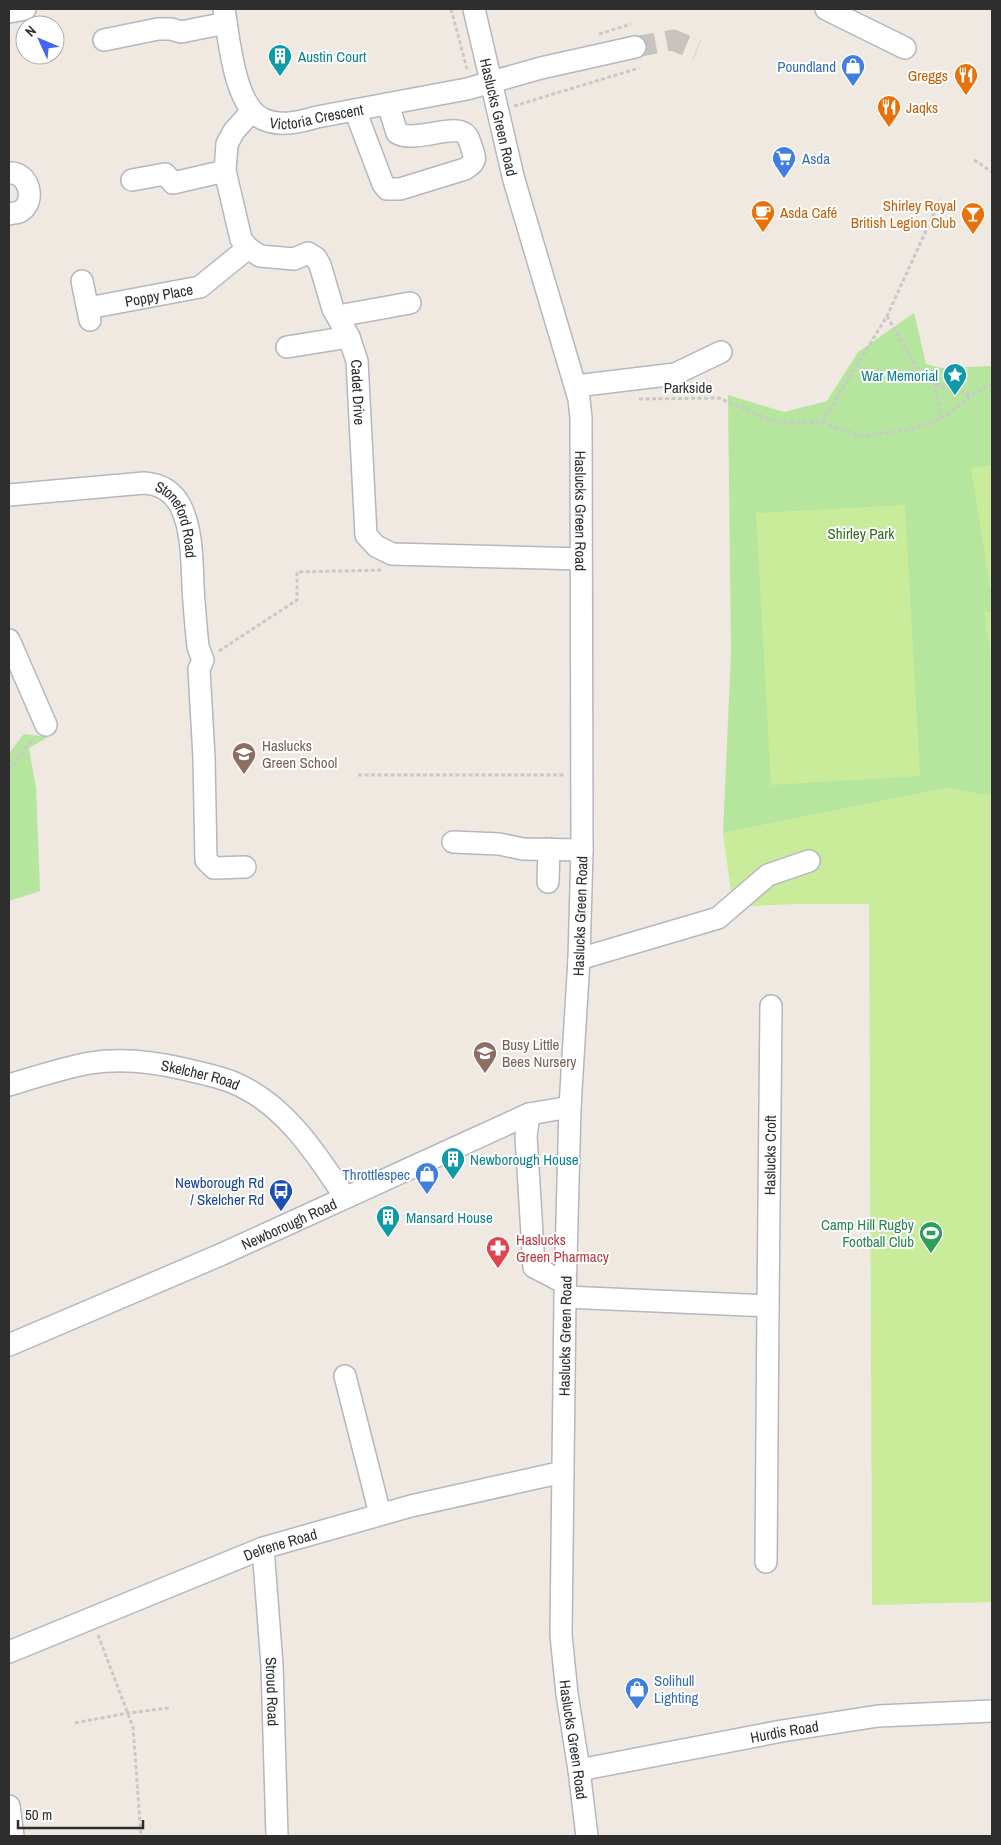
<svg xmlns="http://www.w3.org/2000/svg" width="1001" height="1845" font-family="'Archivo Narrow',sans-serif">
<rect width="100%" height="100%" fill="#efe9e1"/>
<g fill="#b6e59e">
<path d="M914 313 926 364 941 368 992 366V796L946 788 723 833 731 654 728 395 784 412 827 401 858 352Z"/>
<path d="M24 734 48 737 29 748 36 788 40 891 9 901V753Z"/>
</g>
<g fill="#c9ec9a">
<path d="M992 465V588H990L971 468Z"/>
<path d="M905 505 920 776 771 785 756 513Z"/>
<path d="M992 611V663L984 612Z"/>
<path d="M946 788 992 796V1602L872 1605 869 904H796L733 907 723 833Z"/>
</g>
<g fill="none" stroke-linecap="round" stroke-linejoin="round">
<path stroke="#c8c4bd" stroke-width="21" stroke-dasharray="21 11" stroke-linecap="butt" d="M635 47 673 40 697 50"/>
<g stroke="#b4b7c1" stroke-width="24">
<g id="minor">
<path id="s1" d="M224 9C229 38 234 106 263 119 280 127 300 122 317 117L467 89 541 68 635 47"/>
<path id="s2" d="M474 9 514 180 579 399 581 418 582 850 579 959 570 1107 565 1297 561 1635 567 1694 579 1770 587 1836"/>
<path d="M826 9 905 48"/>
<path d="M9 12 25 9"/>
<path d="M104 40 158 29H171L181 32 226 23"/>
<path d="M355 110 383 184 387 189H400L465 169C471 165 476 162 474 155 472 149 470 141 467 136 456 121 416 144 397 133L388 104"/>
<path id="s3" d="M252 111 234 131 227 144 225 171 241 239 248 248 260 256 294 259 308 253 316 258 320 265 333 309 349 337 357 361 366 535 376 546 392 554 581 559"/>
<path d="M9 173C28 171 37 200 21 211 18 213 12 213 9 214"/>
<path d="M132 180 165 174 173 183 225 171"/>
<path d="M82 281 90 320"/>
<path id="s4" d="M88 308 200 287 248 248"/>
<path d="M338 316 410 303"/>
<path d="M287 347 349 337"/>
<path d="M576 386 675 374 721 352"/>
<path id="s5" d="M9 495 144 483C160 484 173 491 181 507 192 530 192 560 193 586 194 606 196 627 198 647L203 660 199 669 204 758 206 860 214 868 245 867"/>
<path d="M9 640 46 725"/>
<path d="M453 842 499 844 523 849 582 850"/>
<path d="M548 882 549 849"/>
<path d="M579 959 718 918 768 875 809 861"/>
<path id="s6" d="M9 1085C35 1077 63 1068 90 1063 121 1058 155 1062 184 1069 200 1073 217 1076 232 1082 284 1103 316 1153 345 1197"/>
<path d="M529 1114 526 1136 534 1267 565 1283"/>
<path id="s7" d="M565 1297 768 1306 771 1006"/>
<path id="s8" d="M9 1345 220 1255 529 1114 570 1107"/>
<path d="M345 1376 380 1514"/>
<path id="s9" d="M263 1548 272 1665 277 1836"/>
<path d="M766 1562 768 1306"/>
<path id="s10" d="M9 1652 263 1548 411 1506 563 1472"/>
<path id="s11" d="M579 1770 782 1731 878 1716 992 1711"/>
<path d="M9 1806 13 1836"/>
</g>
</g>
<g stroke="#c9c9c9" stroke-width="3" stroke-dasharray="4 2.5" stroke-linecap="butt">
<path d="M451 9 467 69"/>
<path d="M599 34 631 24"/>
<path d="M514 106 639 68"/>
<path d="M974 160 992 172"/>
<path d="M887 316 920 373 934 383 970 395"/>
<path d="M934 383 942 419"/>
<path d="M639 399 719 398 778 423 822 422 861 436 907 430 942 419 970 396 992 384"/>
<path d="M822 422 887 316 941 198"/>
<path d="M219 651 297 600V572L382 570"/>
<path d="M9 770 33 738"/>
<path d="M358 775H564"/>
<path d="M98 1635 133 1727 141 1836"/>
<path d="M75 1723 128 1713 169 1708"/>
</g>
<use href="#minor" stroke="#fff" stroke-width="21"/>
</g>
<defs>
<g id="building-pin" transform="scale(1.25)"><path d="M0 17L-7.5 6A9.5 9.5 0 1 1 7.5 6Z" fill="#0f9aa8" stroke="#fff"/><path d="M-4-6H4V6H1V3H-1V6H-4ZM-2.5-4.3h1.7v1.8h-1.7ZM.8-4.3h1.7v1.8H.8ZM-2.5-1h1.7V.8h-1.7ZM.8-1h1.7V.8H.8Z" fill="#fff"/></g>
<g id="shop-pin" transform="scale(1.25)"><path d="M0 17L-7.5 6A9.5 9.5 0 1 1 7.5 6Z" fill="#3f7fe0" stroke="#fff"/><path d="M-5-2.5h2.3a2.7 3.5 0 0 1 5.4 0H5L5.5 6h-11ZM-1.5-2.5h3a1.5 2.3 0 0 0-3 0Z" fill="#fff"/></g>
<g id="restaurant-pin" transform="scale(1.25)"><path d="M0 17L-7.5 6A9.5 9.5 0 1 1 7.5 6Z" fill="#e8710a" stroke="#fff"/><path d="M-5-6h1v4h1v-4h1v4h1v-4h1v5L-1.5 .5V6h-2V.5L-5-1ZM5-6V6H3V1.5H1.5Q1.5-4 5-6Z" fill="#fff"/></g>
<g id="supermarket-pin" transform="scale(1.25)"><path d="M0 17L-7.5 6A9.5 9.5 0 1 1 7.5 6Z" fill="#3f7fe0" stroke="#fff"/><path d="M-6-5.5h2.5l.6 2H6L4.5 2H-2.5L-4.4-4H-6ZM-1.5 3.2a1.3 1.3 0 1 0 .1 0ZM3 3.2a1.3 1.3 0 1 0 .1 0Z" fill="#fff"/></g>
<g id="cafe-pin" transform="scale(1.25)"><path d="M0 17L-7.5 6A9.5 9.5 0 1 1 7.5 6Z" fill="#e8710a" stroke="#fff"/><path d="M-5.5-4.5H6V0H3Q3 3.5 0 3.5H-2.5Q-5.5 3.5-5.5 0ZM3-3.2v2h1.7v-2ZM-6 4.5H4V6H-6Z" fill="#fff"/></g>
<g id="bar-pin" transform="scale(1.25)"><path d="M0 17L-7.5 6A9.5 9.5 0 1 1 7.5 6Z" fill="#e8710a" stroke="#fff"/><path d="M-6-5H6L.8 .8V4.5H3.5V6h-7V4.5H-.8V.8Z" fill="#fff"/></g>
<g id="sight-pin" transform="scale(1.25)"><path d="M0 17L-7.5 6A9.5 9.5 0 1 1 7.5 6Z" fill="#0f9aa8" stroke="#fff"/><path d="M0-6L1.8-2.2L6-1.7L2.9 1.2L3.7 5.4L0 3.3L-3.7 5.4L-2.9 1.2L-6-1.7L-1.8-2.2Z" fill="#fff"/></g>
<g id="school-pin" transform="scale(1.25)"><path d="M0 17L-7.5 6A9.5 9.5 0 1 1 7.5 6Z" fill="#8d6e63" stroke="#fff"/><path d="M0-5L7-2L0 1L-7-2ZM-4 1L0 2.5L4 1V4Q0 6-4 4Z" fill="#fff"/></g>
<g id="bus-pin" transform="scale(1.25)"><path d="M0 17L-7.5 6A9.5 9.5 0 1 1 7.5 6Z" fill="#1a4fb4" stroke="#fff"/><path d="M-5-6H5V4H4V6H2V4H-2V6H-4V4H-5ZM-3.5-4V0h7V-4ZM-3.5 1.2v1.5H-2V1.2ZM2 1.2v1.5H3.5V1.2Z" fill="#fff"/></g>
<g id="stadium-pin" transform="scale(1.25)"><path d="M0 17L-7.5 6A9.5 9.5 0 1 1 7.5 6Z" fill="#2e9e5b" stroke="#fff"/><path d="M0-5a6.5 5 0 1 0 0 10a6.5 5 0 1 0 0-10ZM-3.5-1.8h7v3.6h-7Z" fill="#fff"/></g>
<g id="pharmacy-pin" transform="scale(1.25)"><path d="M0 17L-7.5 6A9.5 9.5 0 1 1 7.5 6Z" fill="#e0444e" stroke="#fff"/><path d="M-2-6h4v4h4v4h-4v4h-4v-4h-4v-4h4Z" fill="#fff"/></g>
</defs>
<g fill-rule="evenodd">
<use href="#building-pin" x="280" y="56"/>
<use href="#shop-pin" x="853" y="66"/>
<use href="#restaurant-pin" x="966" y="75"/>
<use href="#restaurant-pin" x="889" y="107"/>
<use href="#supermarket-pin" x="784" y="158"/>
<use href="#cafe-pin" x="763" y="212"/>
<use href="#bar-pin" x="973" y="214"/>
<use href="#sight-pin" x="955" y="375"/>
<use href="#school-pin" x="244" y="754"/>
<use href="#school-pin" x="485" y="1053"/>
<use href="#building-pin" x="453" y="1159"/>
<use href="#shop-pin" x="427" y="1174"/>
<use href="#bus-pin" x="281" y="1191"/>
<use href="#building-pin" x="388" y="1217"/>
<use href="#stadium-pin" x="931" y="1233"/>
<use href="#pharmacy-pin" x="498" y="1248"/>
<use href="#shop-pin" x="637" y="1689"/>
</g>
<g text-anchor="middle" dominant-baseline="central" stroke-width="4" stroke-linejoin="round" paint-order="stroke">
<g font-size="15" fill="#0d838f" stroke="#fff" text-anchor="start">
<text x="298" y="56">Austin Court</text>
<text x="938" y="375" text-anchor="end">War Memorial</text>
<text x="470" y="1159">Newborough House</text>
<text x="406" y="1217">Mansard House</text>
</g>
<g font-size="15" fill="#366cbe" stroke="#fff" text-anchor="end">
<text x="836" y="66">Poundland</text>
<text x="802" y="158" text-anchor="start">Asda</text>
<text x="410" y="1174">Throttlespec</text>
<text x="654" y="1680" text-anchor="start">Solihull<tspan x="654" dy="17">Lighting</tspan></text>
</g>
<g font-size="15" fill="#c56008" stroke="#fff" text-anchor="end">
<text x="948" y="75">Greggs</text>
<text x="906" y="107" text-anchor="start">Jaqks</text>
<text x="956" y="205">Shirley Royal<tspan x="956" dy="17">British Legion Club</tspan></text>
<text x="780" y="212" text-anchor="start">Asda Café</text>
</g>
<g font-size="15" fill="#2e2e2e" stroke="#fff">
<text stroke="none"><textPath href="#s1" startOffset="175">Victoria Crescent</textPath></text>
<text stroke="none"><textPath href="#s2" startOffset="111">Haslucks Green Road</textPath></text>
<text stroke="none"><textPath href="#s4" startOffset="72">Poppy Place</textPath></text>
<text x="688" y="387">Parkside</text>
<text stroke="none"><textPath href="#s3" startOffset="366">Cadet Drive</textPath></text>
<text stroke="none"><textPath href="#s2" startOffset="516">Haslucks Green Road</textPath></text>
<text stroke="none"><textPath href="#s5" startOffset="191">Stoneford Road</textPath></text>
<text transform="translate(580 916) rotate(-88)">Haslucks Green Road</text>
<text stroke="none"><textPath href="#s6" startOffset="196">Skelcher Road</textPath></text>
<text stroke="none"><textPath href="#s7" startOffset="354">Haslucks Croft</textPath></text>
<text stroke="none"><textPath href="#s8" startOffset="305">Newborough Road</textPath></text>
<text transform="translate(565 1336) rotate(-89)">Haslucks Green Road</text>
<text stroke="none"><textPath href="#s10" startOffset="292">Delrene Road</textPath></text>
<text stroke="none"><textPath href="#s9" startOffset="144">Stroud Road</textPath></text>
<text stroke="none"><textPath href="#s11" startOffset="209">Hurdis Road</textPath></text>
<text stroke="none"><textPath href="#s2" startOffset="1746">Haslucks Green Road</textPath></text>
</g>
<g font-size="15" fill="#2c6e1b" stroke="#fff">
<text x="861" y="533">Shirley Park</text>
</g>
<g font-size="15" fill="#785e54" stroke="#fff" text-anchor="start">
<text x="262" y="745">Haslucks<tspan x="262" dy="17">Green School</tspan></text>
<text x="502" y="1044">Busy Little<tspan x="502" dy="17">Bees Nursery</tspan></text>
</g>
<g font-size="15" fill="#164399" stroke="#fff" text-anchor="end">
<text x="264" y="1182">Newborough Rd<tspan x="264" dy="17">/ Skelcher Rd</tspan></text>
</g>
<g font-size="15" fill="#27864d" stroke="#fff" text-anchor="end">
<text x="914" y="1224">Camp Hill Rugby<tspan x="914" dy="17">Football Club</tspan></text>
</g>
<g font-size="15" fill="#be3a42" stroke="#fff" text-anchor="start">
<text x="516" y="1239">Haslucks<tspan x="516" dy="17">Green Pharmacy</tspan></text>
</g>
</g>
<rect width="1001" height="1845" fill="none" stroke="#2e2e2e" stroke-width="20"/>
<g transform="translate(40 40) rotate(314)"><circle r="24" fill="#ffffff" stroke="#ababab"/>
<path d="M0-4L9 19L0 12L-9 19Z" fill="#4264fb"/>
<text y="-8" font-size="14" font-weight="bold" text-anchor="middle" fill="#2e2e2e">N</text>
</g>
<path d="M18 1820v8h125v-8" fill="none" stroke="#2e2e2e" stroke-width="2.5"/>
<text x="25" y="1820" font-size="15" fill="#2e2e2e" stroke="#ffffff" stroke-width="4" paint-order="stroke">50 m</text>
</svg>
